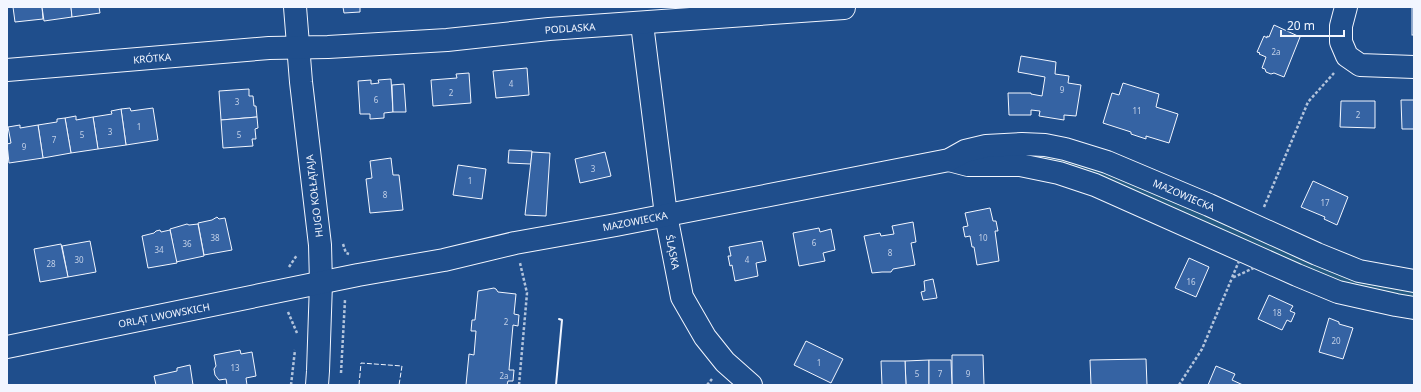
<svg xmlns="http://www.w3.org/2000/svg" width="1421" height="392" font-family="'Noto Sans',sans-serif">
<rect width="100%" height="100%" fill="#1f4e8c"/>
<path fill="#245a82" stroke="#a8bbd7" d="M1004 151 1075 159 1414 286V300L1348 285Z"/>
<g fill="#3563a3" stroke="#f2f6ff">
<path d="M13 7H42L43 19 15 22Z"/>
<path d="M42 7H71L72 17 44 21Z"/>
<path d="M71 7H99L100 13 72 17Z"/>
<path d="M343 7H360V12L344 13Z"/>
<rect x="1412" y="7" width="2" height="28"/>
<path d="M1274 25 1300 37 1284 77 1274 73 1271 74 1266 72 1265 69 1262 68 1266 57 1259 54 1260 53 1257 52 1264 36 1267 38V36L1269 37Z"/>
<path d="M1021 56 1056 62 1055 74 1069 76 1068 83 1081 85 1076 116 1064 115V120L1039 116 1040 111 1031 110V115H1009L1008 93H1031V94L1042 96 1045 77 1018 72Z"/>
<path d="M527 68 529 95 496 98 493 71Z"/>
<path d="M469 73 471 103 433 106 431 80 457 78 456 74Z"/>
<path d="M391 79 393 112 384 113V118L370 119V114H360L358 81 371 80V84L379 83 378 80Z"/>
<path d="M1123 83 1159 94 1156 107 1178 114 1169 143 1146 136V139L1131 134V132L1103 123 1112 93 1119 95Z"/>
<path d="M404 84 406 112H393L392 85Z"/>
<path d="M249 89V96H253L254 106H256L257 117 221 120 219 91Z"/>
<path d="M1401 100H1414V129H1402Z"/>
<path d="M1341 101H1375V128L1340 127Z"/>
<path d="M130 108 131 111 153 108 158 140 126 145 121 109Z"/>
<path d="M121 109 126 145 98 149 93 117 112 114 111 111Z"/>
<path d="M76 116V120L93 117 98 149 71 153 65 118Z"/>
<path d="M257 117 258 128 255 129 256 139H252L253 146 223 148 221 120Z"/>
<path d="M65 118 71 153 43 158 38 125 57 122V119Z"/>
<path d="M20 125V128L38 125 43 158 9 163 7 144 11 143 8 127Z"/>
<path d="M509 150 532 151 531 164 508 163Z"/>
<path d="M532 152 550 153 546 216 525 215Z"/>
<path d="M605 152 611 176 580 183 575 159Z"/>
<path d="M391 158 393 175H399L403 210 370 213 366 179 372 178 370 161Z"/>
<path d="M458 165 486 169 482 199 453 195Z"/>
<path d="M1313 181 1348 197 1337 225 1324 219 1325 217 1301 207Z"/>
<path d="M990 208 993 221H996L998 231H995L999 261 977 265 974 247H972L970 236 965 237 963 227 968 226 965 213Z"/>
<path d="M217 217 219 219 225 218 232 250 204 255 198 223 212 220Z"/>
<path d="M913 222 916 242 911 243 915 265 893 269 891 272H882L872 273 864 236 880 233 881 236 894 234 892 226Z"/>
<path d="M187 224 189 225 198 224 204 256 176 262 170 229Z"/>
<path d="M819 228 820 232 831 229 835 250 823 253 825 261 799 266 793 233Z"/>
<path d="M160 230 161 232 170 230 177 263 148 268 142 236 154 233 156 231Z"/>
<path d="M90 241 96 272 68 277 62 246Z"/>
<path d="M762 241 766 261 756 263 758 276 735 281 732 265 730 266 728 256H731L729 247Z"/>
<path d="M61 244 68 277 40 282 34 249Z"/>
<path d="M1189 258 1209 267 1196 297 1175 288Z"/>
<path d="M933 279 937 298 923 300 921 292 925 291 924 281Z"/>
<path d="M494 288 496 289 498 292 516 294 514 314 519 315 518 326 513 325 509 370H514L513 381H508L507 385H466L469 354 474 355 476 331H471L472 320H475L478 291Z"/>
<path d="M1269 295 1293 306 1290 311 1295 313 1291 322 1287 320 1282 330 1258 319Z"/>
<path d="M1329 318 1339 322V324L1353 328 1343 359 1319 352Z"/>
<path d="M806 341 843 359 831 383 794 365Z"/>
<path d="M240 350 241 354 252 352 256 376 246 378 247 385H227L226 379 219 380 215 375 214 369 216 366 214 355Z"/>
<path d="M952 355H983L984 385H952Z"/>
<path d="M1146 359 1147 385H1091L1090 360Z"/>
<path d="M929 360V385H906L905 361Z"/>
<path d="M929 360H951L952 385H929Z"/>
<path d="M881 361H905L906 385H882Z"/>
<path d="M190 365 193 385H156L154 376 177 371V368Z"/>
<path d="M1216 366 1235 374 1232 380 1243 385H1208Z"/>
</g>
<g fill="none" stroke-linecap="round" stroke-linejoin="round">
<g stroke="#f2f6ff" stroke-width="24">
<g id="minor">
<path d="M295 7 301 82 320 245 321 283 318 371 317 385"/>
<path d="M1346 7 1341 26V42L1347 56 1360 65 1414 67"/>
<path d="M642 24 666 215 682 297 705 337 725 362 751 385"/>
<path d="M7 70 269 48 328 47 447 40 549 29 844 8"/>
<path d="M949 160 968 165H1020L1059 173 1095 185 1297 275 1338 292 1396 305 1414 308"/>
<path d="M7 347 358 275 444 260 515 243 616 225 949 160 965 151 986 146 1022 144 1045 145 1065 149 1107 162 1209 205 1317 254 1359 271 1414 281"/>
</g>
</g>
<g stroke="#b3c4dc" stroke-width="2.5" stroke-dasharray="3 2" stroke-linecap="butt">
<path d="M1264 207 1308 102 1334 73"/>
<path d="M343 244 346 253 349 254"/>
<path d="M1240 259 1256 267 1232 278 1233 275Z"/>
<path d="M289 267 297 255"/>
<path d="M288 312 297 333"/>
<path d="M341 373 345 300"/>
<path d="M291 385 295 350"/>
<path d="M519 385 527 293 520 263"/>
<path d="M707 385 712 379"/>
<path d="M1179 385 1202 349 1232 278"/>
</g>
<use href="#minor" stroke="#1f4e8c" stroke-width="22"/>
<path stroke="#f2f6ff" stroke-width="1" stroke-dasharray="5 2" stroke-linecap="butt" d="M359 385 361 363 402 366 399 385"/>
<path stroke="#f2f6ff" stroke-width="2" d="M556 385 562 320 559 319"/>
</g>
<g text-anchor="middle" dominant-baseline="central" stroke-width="3" stroke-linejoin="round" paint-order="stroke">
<g font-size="8" fill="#c3d1e8">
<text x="1276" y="51">2a</text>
<text x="511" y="83">4</text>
<text x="1062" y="89">9</text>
<text x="451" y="92">2</text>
<text x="376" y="99">6</text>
<text x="237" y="101">3</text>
<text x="1137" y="110">11</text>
<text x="1358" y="114">2</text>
<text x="139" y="126">1</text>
<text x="110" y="131">3</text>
<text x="82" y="134">5</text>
<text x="239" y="134">5</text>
<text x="54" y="139">7</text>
<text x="24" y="146">9</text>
<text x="593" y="168">3</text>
<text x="470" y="180">1</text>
<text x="385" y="194">8</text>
<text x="1325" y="202">17</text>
<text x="215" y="237">38</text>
<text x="983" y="237">10</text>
<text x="814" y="242">6</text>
<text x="187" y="243">36</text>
<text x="159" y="249">34</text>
<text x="890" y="252">8</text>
<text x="79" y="259">30</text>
<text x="747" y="259">4</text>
<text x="51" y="263">28</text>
<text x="1191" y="281">16</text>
<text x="1277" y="312">18</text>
<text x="506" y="321">2</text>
<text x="1336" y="340">20</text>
<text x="819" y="362">1</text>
<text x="235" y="367">13</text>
<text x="917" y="373">5</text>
<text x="940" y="373">7</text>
<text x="968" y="373">9</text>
<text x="504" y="375">2a</text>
</g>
<g font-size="10" fill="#f2f6ff" stroke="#1f4e8c">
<text transform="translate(570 28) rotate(-4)">PODLASKA</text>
<text transform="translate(152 58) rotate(-5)">KRÓTKA</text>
<text transform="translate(1184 195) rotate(23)">MAZOWIECKA</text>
<text transform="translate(314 196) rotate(-97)">HUGO KOŁŁĄTAJA</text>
<text transform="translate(635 221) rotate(-11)">MAZOWIECKA</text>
<text transform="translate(673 252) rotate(79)">ŚLĄSKA</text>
<text transform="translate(164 315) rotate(-11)">ORLĄT LWOWSKICH</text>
</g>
</g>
<rect width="1421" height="392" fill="none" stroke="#f2f6ff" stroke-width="16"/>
<path d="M1281 30v6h63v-6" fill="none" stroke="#f2f6ff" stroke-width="2"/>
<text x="1287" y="30" font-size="12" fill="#f2f6ff" stroke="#1f4e8c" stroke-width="3" paint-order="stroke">20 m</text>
</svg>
